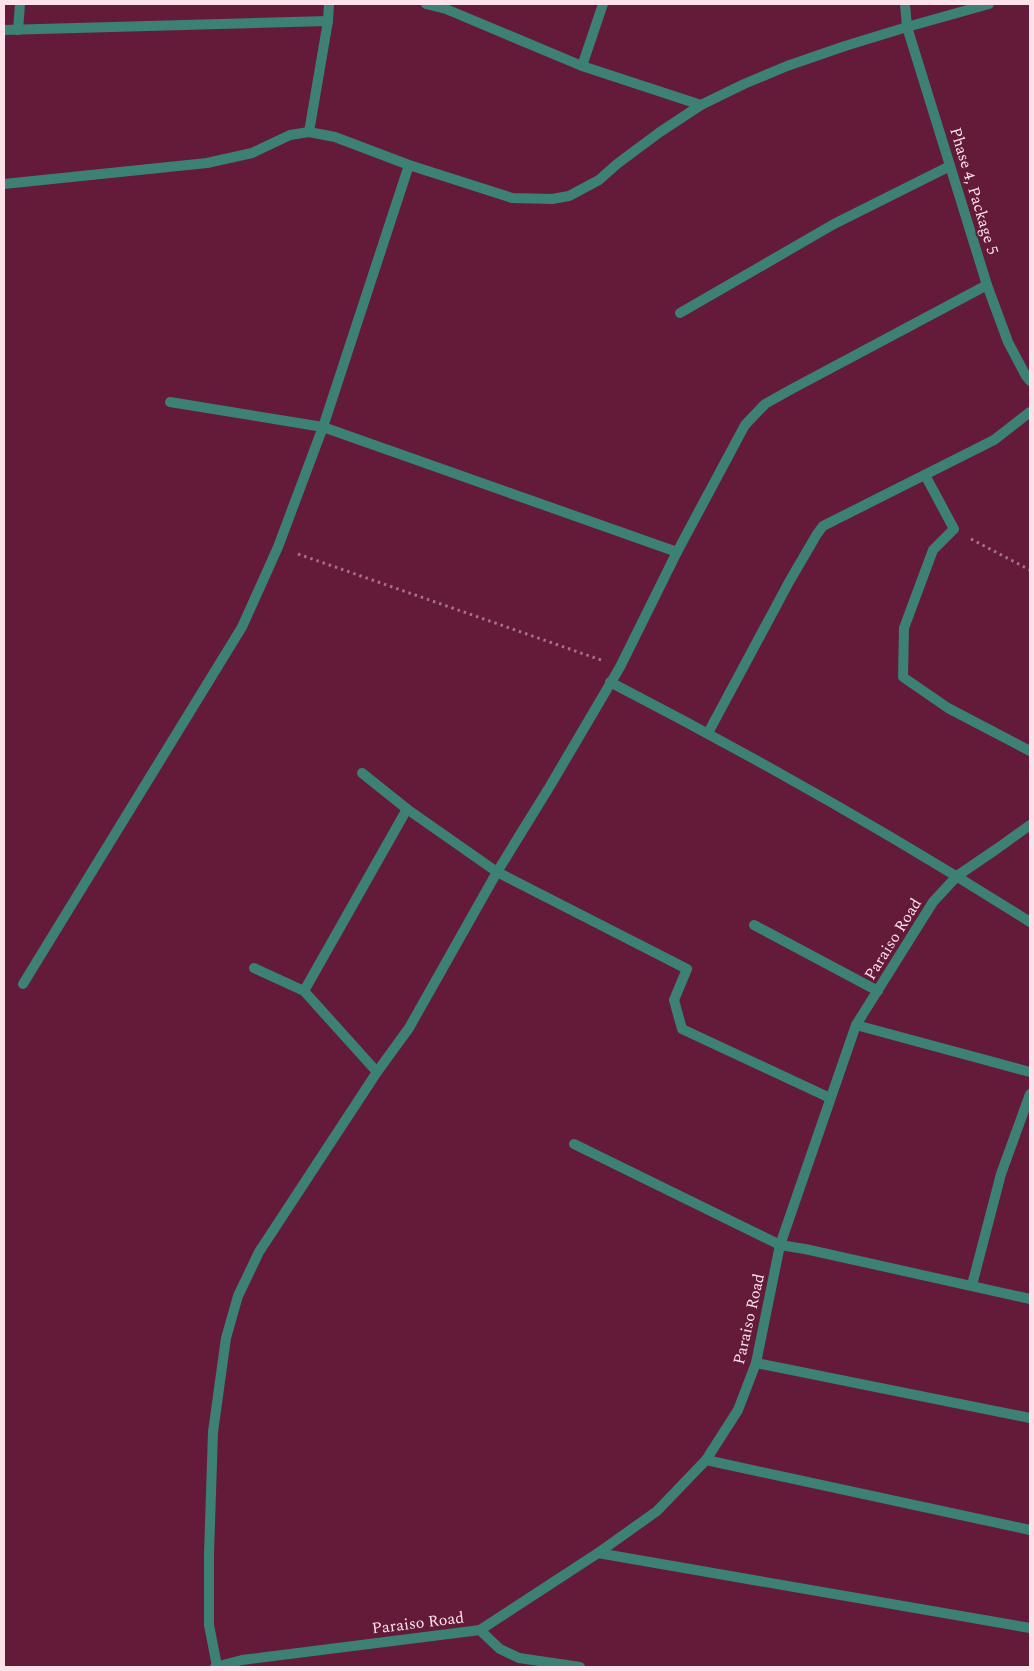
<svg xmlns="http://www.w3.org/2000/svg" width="1034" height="1671" font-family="Spectral,serif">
<rect width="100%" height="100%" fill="#631b39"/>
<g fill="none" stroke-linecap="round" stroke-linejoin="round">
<g stroke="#a67286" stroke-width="3" stroke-dasharray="2.5 4" stroke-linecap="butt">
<path d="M971 539 1030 570"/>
<path d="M298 554 601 660"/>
</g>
<g stroke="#3c8173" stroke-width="10">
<path d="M426 4 446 9 582 66 701 105"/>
<path d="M582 66 603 4"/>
<path d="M780 1245 805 1249 1030 1299"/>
</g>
<g stroke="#3c8173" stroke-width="10">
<path d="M905 4 907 27 987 285 1008 342 1026 376 1030 381"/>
<path d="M4 30 328 21"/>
<path d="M18 30 20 4"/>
<path d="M309 132 328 21 329 4"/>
<path d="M4 184 207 163 252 153 290 135 309 132 335 137 409 165 512 198 552 199 569 196 599 180 617 164 660 132 701 105 744 84 787 66 845 46 907 27 989 4"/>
<path d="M680 313 834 224 950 166"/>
<path d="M170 402 323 427 677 552"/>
<path d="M925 475 954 529 933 550 904 628 903 677 948 708 1030 751"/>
<path d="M610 682C753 756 894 836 1030 922"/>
<path d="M708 733 789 582 817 534 823 526 994 440 1030 412"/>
<path d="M362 773 407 809 497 872 687 969 674 1000 682 1029 830 1098"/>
<path d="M754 925 878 991"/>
<path d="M254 968 304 991 377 1072"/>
<path d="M23 984 242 627 278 547 323 427 409 165"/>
<path d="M304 991 407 809"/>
<path d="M856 1025 1030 1072"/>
<path d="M574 1144 780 1245"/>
<path d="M972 1285 1001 1174 1030 1094"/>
<path d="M756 1363 1030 1418"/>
<path d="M706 1460 1030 1530"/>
<path d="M598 1553 1030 1628"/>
<path d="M480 1630 598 1553 657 1511 706 1460 738 1410 756 1363 780 1245 856 1025 933 902 957 876 998 848 1030 825"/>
<path d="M217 1666 209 1625V1554L213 1432 226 1338 238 1296 259 1252 377 1072 409 1028 497 872 550 786 620 667 677 552 745 425 765 404 790 390 987 285"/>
</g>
<path stroke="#3c8173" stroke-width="10" d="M215 1667 242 1660 480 1630 500 1649 519 1658 580 1667"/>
</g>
<g text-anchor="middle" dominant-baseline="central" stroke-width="4.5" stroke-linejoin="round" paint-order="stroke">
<g font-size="16" fill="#fee2ea" stroke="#631b39">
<text transform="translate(974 191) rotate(73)">Phase 4, Package 5</text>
<text transform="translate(893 939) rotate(-58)">Paraiso Road</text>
<text transform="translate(749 1319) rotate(-77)">Paraiso Road</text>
<text transform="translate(418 1623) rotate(-7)">Paraiso Road</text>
</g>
</g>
<rect width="1034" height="1671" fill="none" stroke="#fee2ea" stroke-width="10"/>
</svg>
